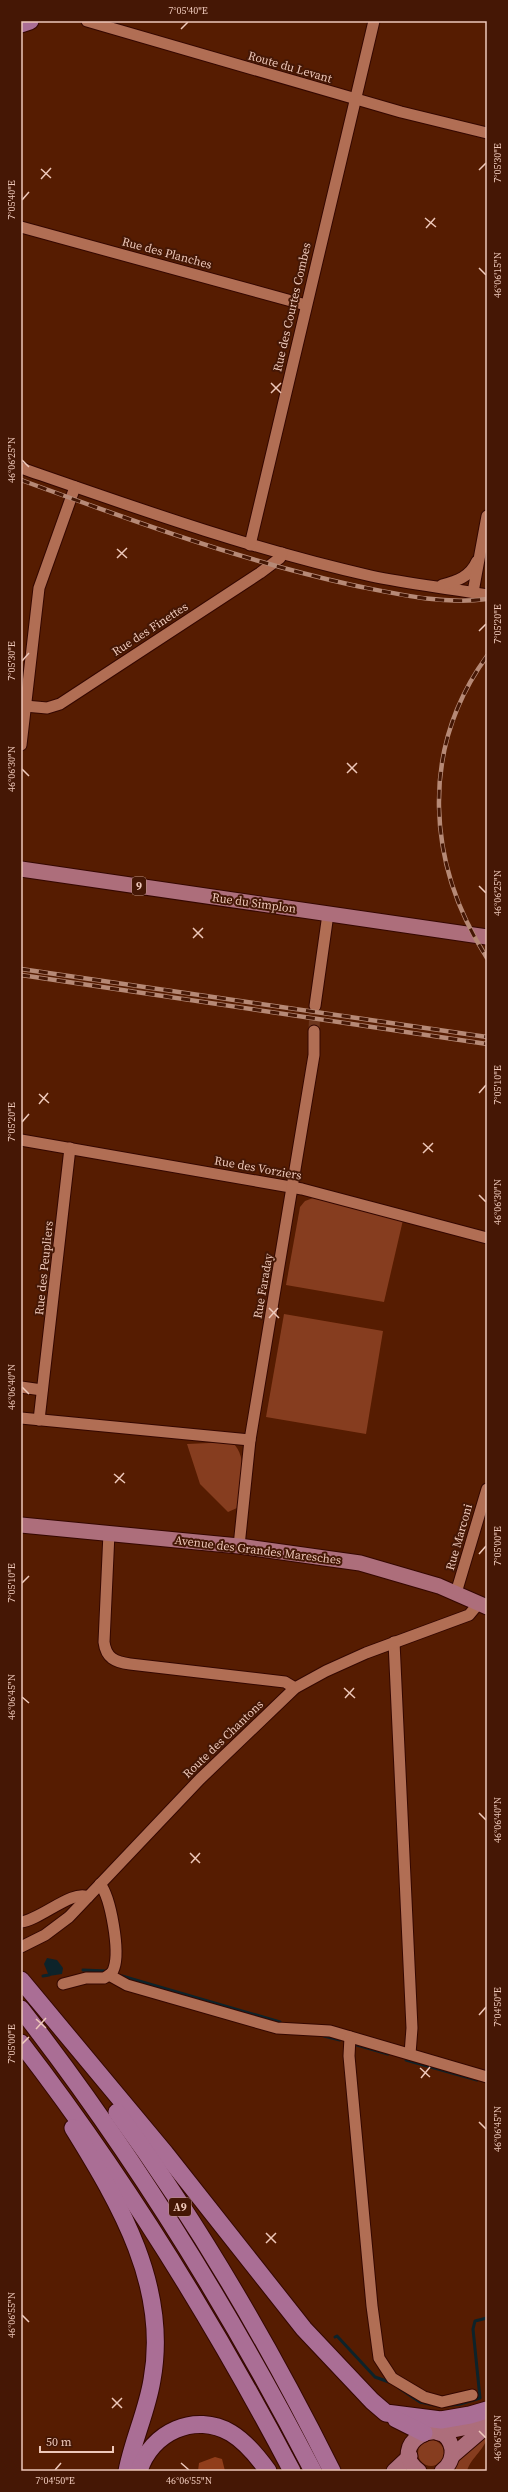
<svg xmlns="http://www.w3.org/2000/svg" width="508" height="2492" font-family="'Source Serif 4',serif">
<rect width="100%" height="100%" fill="#561c01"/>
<g fill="#863d1f">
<path d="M313 1198 403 1220 384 1302 286 1285 300 1207 305 1201Z"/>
<path d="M284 1314 383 1331 366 1434 266 1417Z"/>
<path d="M232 1442C250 1459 240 1486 237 1508L228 1512 200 1484 187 1444Z"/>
<path d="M487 2435C487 2448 471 2457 467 2471H454L461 2456Z"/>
<circle cx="431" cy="2453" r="13"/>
</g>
<path fill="#913e1b" d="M215 2457 222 2459 225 2471H198L199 2463Z"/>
<path fill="#0d232a" d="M47 1958 57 1960 63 1968 62 1974 49 1976 44 1964Z"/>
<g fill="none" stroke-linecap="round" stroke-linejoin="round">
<g stroke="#0d232a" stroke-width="3">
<path d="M83 1970 106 1971"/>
<path d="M43 1976 49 1975"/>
<path d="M122 1976 280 2022"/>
<path d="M324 2036 340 2040"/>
<path d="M357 2045 388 2054"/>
<path d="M406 2060 477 2080"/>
<path d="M335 2337 337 2336 375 2377 389 2382"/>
<path d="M399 2388 420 2402 439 2406"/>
<path d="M444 2406 460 2404 480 2398 473 2329 475 2321 487 2318"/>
</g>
<path stroke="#6d361d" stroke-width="11" stroke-dasharray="11 5.5" stroke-linecap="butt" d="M314 1031 315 1006"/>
<g stroke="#340700" stroke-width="13">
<g id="minor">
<path d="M87 21 401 112 487 133"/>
<path d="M21 227 306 305"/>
<path d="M21 468C136 508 251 549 371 576 409 584 448 588 487 595"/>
<path d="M250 545 374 21"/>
<path d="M442 585C457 581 470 577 477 561"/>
<path d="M473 592 487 516"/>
<path d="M25 706 47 708 60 704 260 573 280 558 282 553"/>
<path d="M21 745 39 588 75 487"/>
<path d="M315 1006 328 914"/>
<path d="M21 1140 302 1189 487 1238"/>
<path d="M21 1387 42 1390"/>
<path d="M21 1418 250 1440"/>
<path d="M39 1420 70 1148"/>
<path d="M109 1533 104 1642C106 1658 115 1662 130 1664L285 1682 295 1688"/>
<path d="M239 1546 250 1440 314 1055V1031"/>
<path d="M456 1593 487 1489"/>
<path d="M394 1642 412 2028 410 2054"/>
<path d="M21 1922C40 1920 73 1889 88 1897"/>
<path d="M21 1947 45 1935 69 1917 200 1779 295 1688 326 1671 366 1653 469 1615 479 1603"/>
<path d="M109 1975 127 1985 277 2028 330 2031 487 2077"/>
<path d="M63 1984 86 1978H104C108 1976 113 1973 114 1968 120 1951 111 1898 100 1884"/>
<path d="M350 2037 349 2056 372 2306 379 2358 392 2378 424 2397 442 2402 472 2395"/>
</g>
</g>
<g stroke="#340700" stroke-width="17">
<g id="major">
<path d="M21 869 487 937"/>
<path d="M21 1525 239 1546 360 1563 439 1586 487 1607"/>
<path d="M439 2433 468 2427 487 2414"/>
<path d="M452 2456 487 2426"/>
<path d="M394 2471 410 2456"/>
<path d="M419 2471C384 2446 445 2410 452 2449 453 2458 449 2466 442 2471"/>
</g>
</g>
<g stroke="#340700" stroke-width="19">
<g id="highway">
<path d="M21 24 30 21"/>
<path d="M21 1980 165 2153 304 2329 372 2401 386 2413 441 2420 470 2415 487 2410"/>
<path d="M21 2009C133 2153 229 2309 313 2471"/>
<path d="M21 2043C125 2178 213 2321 292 2471"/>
<path d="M117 2112C199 2224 270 2347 332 2471"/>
<path d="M73 2128C120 2204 169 2287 152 2380 147 2411 133 2440 127 2471"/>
<path d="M396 2419 424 2433"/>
<path d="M139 2471C151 2432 195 2412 231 2433 246 2442 258 2457 268 2471"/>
</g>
</g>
<use href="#minor" stroke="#b16e54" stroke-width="11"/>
<use href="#major" stroke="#ad6e7b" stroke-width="15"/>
<use href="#highway" stroke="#aa6e95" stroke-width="17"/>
<g stroke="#b68976" stroke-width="4.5">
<g id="rail">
<path d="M21 480C130 520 239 560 352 585 397 594 442 605 487 599"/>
<path d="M487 656C419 750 427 864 487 958"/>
<path d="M21 969 487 1037"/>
<path d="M21 975 487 1044"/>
</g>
</g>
<use href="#rail" stroke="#451705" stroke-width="3" stroke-dasharray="9" stroke-linecap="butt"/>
</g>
<path fill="none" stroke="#eec8ba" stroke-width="1.5" d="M181 29 188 22M41 169 51 178M479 170 486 163M41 179 51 168M22 200 29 192M425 218 436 227M426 228 435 218M479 268 486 275M271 383 281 393M271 393 281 383M22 460 29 467M117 549 127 558M117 558 127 548M479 631 486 624M22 661 29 653M347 763 357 773M22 769 29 776M347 773 357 763M479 886 486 893M193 928 203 938M193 938 203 928M479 1093 486 1085M39 1094 49 1103M39 1104 48 1093M22 1122 29 1114M423 1143 433 1152M423 1153 433 1143M479 1195 486 1202M269 1308 279 1318M269 1318 278 1308M22 1387 29 1394M114 1474 125 1483M115 1483 124 1473M479 1554 486 1546M22 1583 29 1576M344 1688 355 1698M22 1697 29 1703M345 1698 354 1688M479 1813 486 1820M190 1853 200 1863M191 1863 200 1853M479 2015 486 2007M36 2019 46 2028M36 2029 46 2018M22 2044 29 2037M420 2068 430 2077M421 2078 430 2067M479 2122 486 2129M266 2233 276 2243M266 2243 276 2233M22 2315 29 2322M112 2398 122 2408M112 2408 122 2398M479 2431 486 2438M181 2463 189 2470M55 2470 61 2463"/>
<g text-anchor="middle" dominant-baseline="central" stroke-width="4" stroke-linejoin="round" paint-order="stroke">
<g fill="#451705" stroke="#bb9384" stroke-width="1">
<rect x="132" y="877" width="14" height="18" rx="3"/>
<rect x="169" y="2198" width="22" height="18" rx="3"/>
</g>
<g font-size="11" font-weight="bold" fill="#eec8ba">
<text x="139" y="886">9</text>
<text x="180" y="2207">A9</text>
</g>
<g font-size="12" fill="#eec8ba" stroke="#451705">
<text transform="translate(290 67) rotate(16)">Route du Levant</text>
<text transform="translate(167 253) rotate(15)">Rue des Planches</text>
<text transform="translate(292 307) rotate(-77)">Rue des Courtes Combes</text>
<text transform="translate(150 629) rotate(-33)">Rue des Finettes</text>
<text transform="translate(254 903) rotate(8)">Rue du Simplon</text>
<text transform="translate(258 1168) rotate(10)">Rue des Vorziers</text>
<text transform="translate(44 1268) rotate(-84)">Rue des Peupliers</text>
<text transform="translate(263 1286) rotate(-80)">Rue Faraday</text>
<text transform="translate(459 1537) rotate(-74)">Rue Marconi</text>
<text transform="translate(258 1550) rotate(7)">Avenue des Grandes Maresches</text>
<text transform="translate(223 1739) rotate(-44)">Route des Chantons</text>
</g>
</g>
<rect width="508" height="2492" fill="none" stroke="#451705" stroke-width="44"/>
<path d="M40 2446v6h73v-6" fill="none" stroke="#eec8ba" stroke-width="2"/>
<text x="46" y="2446" font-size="12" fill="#eec8ba" stroke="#451705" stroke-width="3" paint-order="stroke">50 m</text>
<rect x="22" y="22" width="464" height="2448" fill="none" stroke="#eec8ba" stroke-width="1.5"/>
<g font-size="10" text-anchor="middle" fill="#eec8ba">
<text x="188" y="14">7°05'40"E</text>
<text transform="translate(497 163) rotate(-90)" y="4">7°05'30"E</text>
<text transform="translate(11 200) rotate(-90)" y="4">7°05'40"E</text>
<text transform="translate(497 275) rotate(-90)" y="4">46°06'15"N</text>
<text transform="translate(11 460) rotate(-90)" y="4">46°06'25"N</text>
<text transform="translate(497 624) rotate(-90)" y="4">7°05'20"E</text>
<text transform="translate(11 661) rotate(-90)" y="4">7°05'30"E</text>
<text transform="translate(11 769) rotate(-90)" y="4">46°06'30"N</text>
<text transform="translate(497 893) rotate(-90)" y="4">46°06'25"N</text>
<text transform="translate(497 1085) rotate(-90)" y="4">7°05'10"E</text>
<text transform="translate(11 1122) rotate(-90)" y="4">7°05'20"E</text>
<text transform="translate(497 1202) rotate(-90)" y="4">46°06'30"N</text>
<text transform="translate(11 1387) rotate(-90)" y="4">46°06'40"N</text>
<text transform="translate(497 1546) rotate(-90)" y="4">7°05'00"E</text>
<text transform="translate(11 1583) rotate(-90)" y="4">7°05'10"E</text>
<text transform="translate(11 1697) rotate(-90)" y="4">46°06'45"N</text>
<text transform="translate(497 1820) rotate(-90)" y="4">46°06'40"N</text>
<text transform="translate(497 2007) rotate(-90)" y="4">7°04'50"E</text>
<text transform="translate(11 2044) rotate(-90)" y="4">7°05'00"E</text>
<text transform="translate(497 2129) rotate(-90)" y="4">46°06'45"N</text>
<text transform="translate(11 2315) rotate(-90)" y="4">46°06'55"N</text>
<text transform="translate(497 2438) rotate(-90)" y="4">46°06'50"N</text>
<text x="55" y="2484">7°04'50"E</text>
<text x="189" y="2484">46°06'55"N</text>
</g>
</svg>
